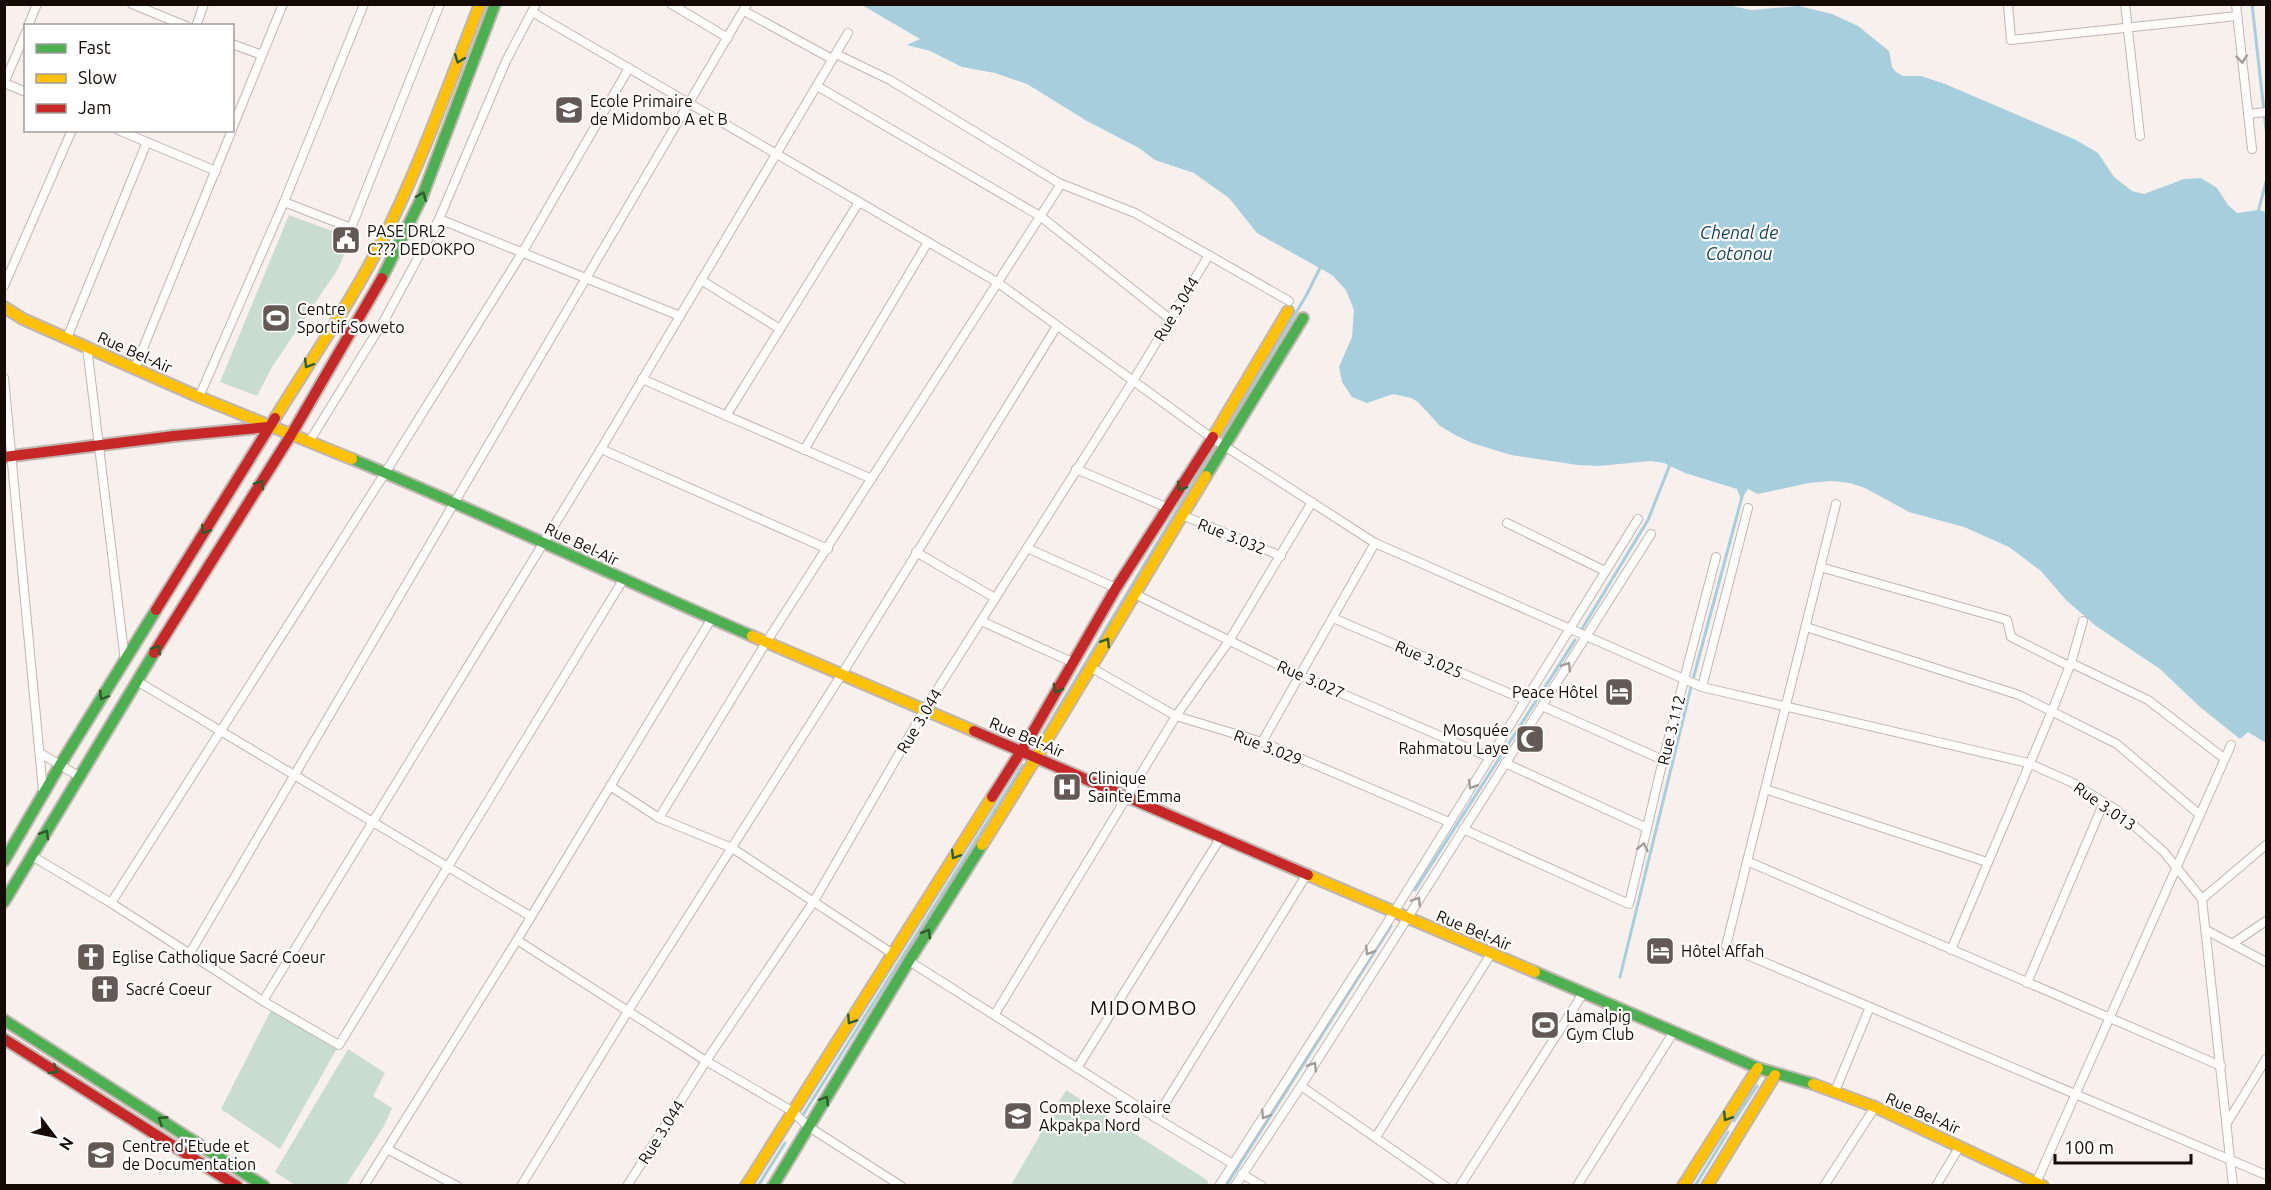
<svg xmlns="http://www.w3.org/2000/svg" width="2271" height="1190" font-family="Ubuntu,sans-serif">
<rect width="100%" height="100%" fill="#f8f0ec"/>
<g fill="#c8dccf">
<path d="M289 215 351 238 338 269 272 367 257 396 220 382Z"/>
<path d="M271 1010 339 1045 280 1149 221 1109Z"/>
<path d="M348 1049 385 1073 373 1096 392 1108 384 1126 346 1185H295L275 1172Z"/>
<path d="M1066 1090 1207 1180 1209 1185H1011Z"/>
</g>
<path fill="#a6cedd" d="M1727 5 1751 10 1799 6 1832 14 1858 26 1889 51 1892 67 1896 72 1903 76H1921L1945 84 2076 140 2098 153 2114 177 2132 191 2144 194 2184 179 2201 178 2217 188 2228 205 2237 213 2259 210 2266 212V743L2248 732 2240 739 2200 707 2160 669 2096 626 2066 600 2041 571 2009 547 1964 527 1909 512 1865 488 1850 483 1832 481 1809 483 1758 494 1748 489 1741 500 1737 489 1685 473 1664 463 1650 461 1599 466 1578 465 1511 455 1472 443 1457 436 1440 426 1418 402 1411 398 1393 394 1367 403 1352 397 1342 382 1339 367 1352 337 1354 310 1346 290 1332 275 1257 233 1229 198 1194 173 1155 160 1139 148 1087 121 1027 84 995 73 962 67 930 51 907 45 920 39 862 5Z"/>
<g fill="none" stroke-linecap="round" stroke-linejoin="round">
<g stroke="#a6cedd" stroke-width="3">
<path d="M2252 4 2266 129"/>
<path d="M2258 212 2266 182"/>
<path d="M1222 435 1306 296 1321 266"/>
<path d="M1582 629 1648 520 1671 462"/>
<path d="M1043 734 1214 448"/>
<path d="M1415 890 1575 640"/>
<path d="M1620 977 1692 683 1742 497"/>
<path d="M801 1118 1023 765"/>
<path d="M1734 1121 1757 1086"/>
<path d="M758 1186 785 1143"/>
<path d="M1226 1186 1391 926"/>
<path d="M1695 1186 1728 1132"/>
</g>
<g stroke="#c0b6b1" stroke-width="10">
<g id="street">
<path d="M132 4 186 26"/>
<path d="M671 4 728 38"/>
<path d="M2008 4 2011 40 2237 16"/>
<path d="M2125 4 2140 136"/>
<path d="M2236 4 2252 149"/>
<path d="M744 11 832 59"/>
<path d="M532 12 997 282 1212 438 1375 543 1702 687 2028 763 2071 782 2115 809 2164 852 2202 899 2233 1186"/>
<path d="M28 26 37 4"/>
<path d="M196 26 204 4"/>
<path d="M26 32 4 83 26 92"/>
<path d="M232 44 262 55"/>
<path d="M836 54 890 80 1059 183 1135 213 1289 301"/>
<path d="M817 86 1040 216 1170 319"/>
<path d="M2248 114 2266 112"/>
<path d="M232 129 283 4"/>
<path d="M118 130 216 171"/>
<path d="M284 202 351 228 440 4"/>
<path d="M439 219 680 316"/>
<path d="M701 280 780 329"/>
<path d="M4 286 72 130"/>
<path d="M67 338 147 142"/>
<path d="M87 347 125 661"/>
<path d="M135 368 232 130"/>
<path d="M4 378 43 791"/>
<path d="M642 379 872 479"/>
<path d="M199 397 284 202 364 4"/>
<path d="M726 416 859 202"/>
<path d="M309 442 386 317 439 219 506 61 536 4"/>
<path d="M601 449 828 549"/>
<path d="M804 450 928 242"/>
<path d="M1076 469 1168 508"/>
<path d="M1836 504 1726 946 2266 1175"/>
<path d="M1184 516 1281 556"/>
<path d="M1507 523 1605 571"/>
<path d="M1027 548 1116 588"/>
<path d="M916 552 995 598"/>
<path d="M1820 567 2007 620 2011 637 2069 666"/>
<path d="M1135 594 1301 676 1489 757"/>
<path d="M1333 618 1525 700"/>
<path d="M981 621 1072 662"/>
<path d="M1806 627 2019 695 2117 744 2200 815"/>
<path d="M2071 663 2148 700 2225 759"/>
<path d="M1090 667 1176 716 1262 742 1449 822"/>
<path d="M137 681 530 916"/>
<path d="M1702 687 1748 508"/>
<path d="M1542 706 1663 760"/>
<path d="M1262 742 1375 543"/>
<path d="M40 753 80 777"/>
<path d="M1505 763 1647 828"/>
<path d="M610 786 659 818 732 848 893 954"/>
<path d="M1765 789 1987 862"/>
<path d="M659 818 767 641 1061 184"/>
<path d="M1463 829 1629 904 1663 760 1716 557"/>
<path d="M32 856 111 903 263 1001 339 1045 623 580"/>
<path d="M1747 861 2221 1066"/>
<path d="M2202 899 2266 845"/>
<path d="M111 903 385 473 522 253 629 68"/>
<path d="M2206 930 2266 962"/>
<path d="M517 940 706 1061 792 1111 809 1127 901 1186"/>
<path d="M2232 944 2266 921"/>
<path d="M1951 950 2052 711 2071 663 2083 621"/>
<path d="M190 953 747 4"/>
<path d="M909 961 1156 1118 1233 1164"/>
<path d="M2027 983 2104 802"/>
<path d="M263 1001 601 449 848 33"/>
<path d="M995 1014 1176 716 1229 641 1312 502"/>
<path d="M1077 1068 1221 837"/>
<path d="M1301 1086 1445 1186"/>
<path d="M1835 1091 1870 1007"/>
<path d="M1156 1118 1307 874"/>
<path d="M2227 1123 2266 1059"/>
<path d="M1376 1137 1491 954"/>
<path d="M387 1149 457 1186"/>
<path d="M1242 1174 1262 1186"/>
<path d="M2036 1183 2231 745"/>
<path d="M364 1186 517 940 712 618"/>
<path d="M521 1186 628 1011 842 674 1057 326"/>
<path d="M627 1186 706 1061 814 901 925 709 1133 381 1209 255"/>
<path d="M1219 1186 1394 912 1638 519"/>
<path d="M1235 1186 1301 1086 1651 534"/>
<path d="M1460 1186 1584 992"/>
<path d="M1577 1186 1673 1033"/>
<path d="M1824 1186 1875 1107"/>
<path d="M1936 1186 1960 1146"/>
</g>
</g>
<g stroke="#c0b6b1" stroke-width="14">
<g id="fast">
<path d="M382 278 422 197 495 4"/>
<path d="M352 459C487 515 618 578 752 636"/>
<path d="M1206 476 1303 318"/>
<path d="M4 861 60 765 156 610"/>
<path d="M4 902 154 653"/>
<path d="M1535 972 1758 1068 1813 1084"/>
<path d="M4 1020 264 1186"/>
<path d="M773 1186 909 961 982 845"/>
</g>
</g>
<g stroke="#c0b6b1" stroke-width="14">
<g id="slow">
<path d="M4 307 23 319 199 397 352 459"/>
<path d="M275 418C310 362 348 306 379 247 419 169 448 86 480 4"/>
<path d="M1213 437 1288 311"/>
<path d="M752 636 974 731"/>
<path d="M982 845C1059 723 1131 599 1206 476"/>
<path d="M1308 875 1535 972"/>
<path d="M1813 1084 1875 1107 2043 1186"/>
<path d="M746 1186 992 797"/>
<path d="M1683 1186 1758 1068"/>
<path d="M1707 1186 1775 1075"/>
</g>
</g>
<g stroke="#c0b6b1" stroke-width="14">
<g id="jam">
<path d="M4 457 174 436 268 427"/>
<path d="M156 610 275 418"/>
<path d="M154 653 291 435 382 278"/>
<path d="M974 731 1308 875"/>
<path d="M992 797 1030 737 1116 588 1213 437"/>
<path d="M4 1039 237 1186"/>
</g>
</g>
<use href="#street" stroke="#fefdfc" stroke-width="8"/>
<use href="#fast" stroke="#4caf50" stroke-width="10"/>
<use href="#slow" stroke="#ffc107" stroke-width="10"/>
<use href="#jam" stroke="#c62828" stroke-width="10"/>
</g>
<defs><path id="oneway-chevron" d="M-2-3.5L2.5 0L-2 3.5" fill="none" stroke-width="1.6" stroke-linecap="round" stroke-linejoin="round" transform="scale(1.5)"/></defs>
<g stroke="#305c2a">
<use href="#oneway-chevron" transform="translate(459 59) rotate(111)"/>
<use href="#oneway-chevron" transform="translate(422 196) rotate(-68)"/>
<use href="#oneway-chevron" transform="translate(308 364) rotate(122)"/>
<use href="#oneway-chevron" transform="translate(260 484) rotate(-58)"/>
<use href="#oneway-chevron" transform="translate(1181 487) rotate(122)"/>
<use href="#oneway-chevron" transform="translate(205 530) rotate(122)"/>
<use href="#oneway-chevron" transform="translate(1106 642) rotate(-58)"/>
<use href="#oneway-chevron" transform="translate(157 649) rotate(-58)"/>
<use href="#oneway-chevron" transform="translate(1057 689) rotate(119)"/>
<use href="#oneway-chevron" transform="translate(103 696) rotate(122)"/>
<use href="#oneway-chevron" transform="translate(45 834) rotate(-59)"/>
<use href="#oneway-chevron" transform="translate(955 855) rotate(122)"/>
<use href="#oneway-chevron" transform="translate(927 933) rotate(-58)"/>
<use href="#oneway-chevron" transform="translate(851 1020) rotate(123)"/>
<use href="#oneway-chevron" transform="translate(54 1070) rotate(32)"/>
<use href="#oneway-chevron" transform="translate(825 1100) rotate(-59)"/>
<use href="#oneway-chevron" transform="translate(1727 1117) rotate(122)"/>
<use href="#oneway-chevron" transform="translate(162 1120) rotate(-147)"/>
</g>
<g stroke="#a19c99">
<use href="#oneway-chevron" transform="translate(2242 59) rotate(84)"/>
<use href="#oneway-chevron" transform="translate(1567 666) rotate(-58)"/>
<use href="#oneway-chevron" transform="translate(1472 785) rotate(122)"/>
<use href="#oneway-chevron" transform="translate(1643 847) rotate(-77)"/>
<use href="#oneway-chevron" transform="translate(1417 901) rotate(-57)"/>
<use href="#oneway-chevron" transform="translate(1369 951) rotate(122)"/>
<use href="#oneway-chevron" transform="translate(1313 1066) rotate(-58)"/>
<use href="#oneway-chevron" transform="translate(1265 1115) rotate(122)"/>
</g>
<defs>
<g id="school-square" transform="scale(1.5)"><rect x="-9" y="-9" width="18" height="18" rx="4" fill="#645a55" stroke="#fff"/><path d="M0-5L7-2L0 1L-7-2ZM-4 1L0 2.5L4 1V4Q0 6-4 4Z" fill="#fff"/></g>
<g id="civic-square" transform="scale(1.5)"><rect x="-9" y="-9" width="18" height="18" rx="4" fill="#645a55" stroke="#fff"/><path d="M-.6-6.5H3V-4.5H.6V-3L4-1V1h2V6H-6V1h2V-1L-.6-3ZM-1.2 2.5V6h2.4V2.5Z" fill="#fff"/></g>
<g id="stadium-square" transform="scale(1.5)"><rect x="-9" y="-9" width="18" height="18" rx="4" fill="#645a55" stroke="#fff"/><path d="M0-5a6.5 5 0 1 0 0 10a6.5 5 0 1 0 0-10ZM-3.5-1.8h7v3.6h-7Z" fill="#fff"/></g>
<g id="hotel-square" transform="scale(1.5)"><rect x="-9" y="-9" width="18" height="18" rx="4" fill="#645a55" stroke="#fff"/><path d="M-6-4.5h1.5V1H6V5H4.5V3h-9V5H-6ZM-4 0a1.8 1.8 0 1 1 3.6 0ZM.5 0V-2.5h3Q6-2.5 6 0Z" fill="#fff"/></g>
<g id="mosque-square" transform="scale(1.5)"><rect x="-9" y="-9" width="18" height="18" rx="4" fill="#645a55" stroke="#fff"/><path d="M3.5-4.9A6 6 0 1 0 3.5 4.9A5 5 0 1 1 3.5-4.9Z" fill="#fff"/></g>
<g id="hospital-square" transform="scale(1.5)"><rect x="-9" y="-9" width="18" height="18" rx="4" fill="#645a55" stroke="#fff"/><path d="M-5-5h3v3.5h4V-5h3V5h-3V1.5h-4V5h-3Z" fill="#fff"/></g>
<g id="church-square" transform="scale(1.5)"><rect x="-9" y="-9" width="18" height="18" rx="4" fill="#645a55" stroke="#fff"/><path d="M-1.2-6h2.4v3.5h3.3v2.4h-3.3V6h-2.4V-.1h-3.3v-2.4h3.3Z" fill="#fff"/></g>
</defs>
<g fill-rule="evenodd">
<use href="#school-square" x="569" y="110"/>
<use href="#civic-square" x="346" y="240"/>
<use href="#stadium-square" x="276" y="318"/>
<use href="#hotel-square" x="1619" y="692"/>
<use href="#mosque-square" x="1530" y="739"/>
<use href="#hospital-square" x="1067" y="787"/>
<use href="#hotel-square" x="1660" y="951"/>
<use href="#church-square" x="91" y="957"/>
<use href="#church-square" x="105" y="989"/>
<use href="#stadium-square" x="1545" y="1025"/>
<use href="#school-square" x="1018" y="1116"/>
<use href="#school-square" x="101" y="1155"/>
</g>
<g text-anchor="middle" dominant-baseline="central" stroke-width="4.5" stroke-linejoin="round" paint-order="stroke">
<g font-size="16" fill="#150a04" stroke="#fff" text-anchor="start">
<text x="590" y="101">Ecole Primaire<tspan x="590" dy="18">de Midombo A et B</tspan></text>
<text x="367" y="231">PASE DRL2<tspan x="367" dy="18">C??? DEDOKPO</tspan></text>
<text x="297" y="309">Centre<tspan x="297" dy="18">Sportif Soweto</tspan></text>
<text x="1598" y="692" text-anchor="end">Peace Hôtel</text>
<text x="1509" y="730" text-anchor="end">Mosquée<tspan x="1509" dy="18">Rahmatou Laye</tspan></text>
<text x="1088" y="778">Clinique<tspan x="1088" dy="18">Sainte Emma</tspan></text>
<text x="1681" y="951">Hôtel Affah</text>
<text x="112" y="957">Eglise Catholique Sacré Coeur</text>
<text x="126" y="989">Sacré Coeur</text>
<text x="1566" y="1016">Lamalpig<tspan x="1566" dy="18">Gym Club</tspan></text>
<text x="1039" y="1107">Complexe Scolaire<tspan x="1039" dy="18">Akpakpa Nord</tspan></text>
<text x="122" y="1146">Centre d'Etude et<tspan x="122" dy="18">de Documentation</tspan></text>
</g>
<g font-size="16" fill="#150a04" stroke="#fff">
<text transform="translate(1176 309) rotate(-59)">Rue 3.044</text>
<text transform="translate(135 352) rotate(24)">Rue Bel-Air</text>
<text transform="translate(1232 536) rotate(22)">Rue 3.032</text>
<text transform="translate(582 544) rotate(25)">Rue Bel-Air</text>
<text transform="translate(1429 659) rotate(23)">Rue 3.025</text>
<text transform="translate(1311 679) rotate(24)">Rue 3.027</text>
<text transform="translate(919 721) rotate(-59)">Rue 3.044</text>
<text transform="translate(1671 730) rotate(-76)">Rue 3.112</text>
<text transform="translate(1027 737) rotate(23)">Rue Bel-Air</text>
<text transform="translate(1268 747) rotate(21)">Rue 3.029</text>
<text transform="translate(2105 806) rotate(35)">Rue 3.013</text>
<text transform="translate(1474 930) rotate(23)">Rue Bel-Air</text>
<text transform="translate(1923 1113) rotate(24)">Rue Bel-Air</text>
<text transform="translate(661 1132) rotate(-58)">Rue 3.044</text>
</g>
<g font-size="18" font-style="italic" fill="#134658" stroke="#fff">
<text x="1739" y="232">Chenal de<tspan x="1739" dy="21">Cotonou</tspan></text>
</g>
<g font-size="20" letter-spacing="1.5" fill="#150a04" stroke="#fff">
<text x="1144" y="1007">MIDOMBO</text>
</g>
</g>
<rect width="2271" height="1190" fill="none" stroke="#150a04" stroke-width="12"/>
<rect x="24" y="24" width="210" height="108" fill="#ffffff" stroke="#a19d9b" stroke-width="1.5"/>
<rect x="36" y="44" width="30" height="9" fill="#4caf50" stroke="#a19d9b" stroke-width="1.5"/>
<text x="78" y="54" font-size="18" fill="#150a04">Fast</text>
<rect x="36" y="74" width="30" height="9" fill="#ffc107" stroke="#a19d9b" stroke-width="1.5"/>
<text x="78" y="84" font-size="18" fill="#150a04">Slow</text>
<rect x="36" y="104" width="30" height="9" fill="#c62828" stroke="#a19d9b" stroke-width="1.5"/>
<text x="78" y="114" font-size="18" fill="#150a04">Jam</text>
<g transform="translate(54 1136) rotate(122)" stroke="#ffffff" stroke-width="4.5" paint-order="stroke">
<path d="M0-4.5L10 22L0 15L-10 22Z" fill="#150a04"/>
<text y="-9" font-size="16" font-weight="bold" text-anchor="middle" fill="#150a04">N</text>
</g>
<path d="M2055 1154v9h136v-9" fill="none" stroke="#150a04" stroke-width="3"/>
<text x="2064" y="1154" font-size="18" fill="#150a04" stroke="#ffffff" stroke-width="4.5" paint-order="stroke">100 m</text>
</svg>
